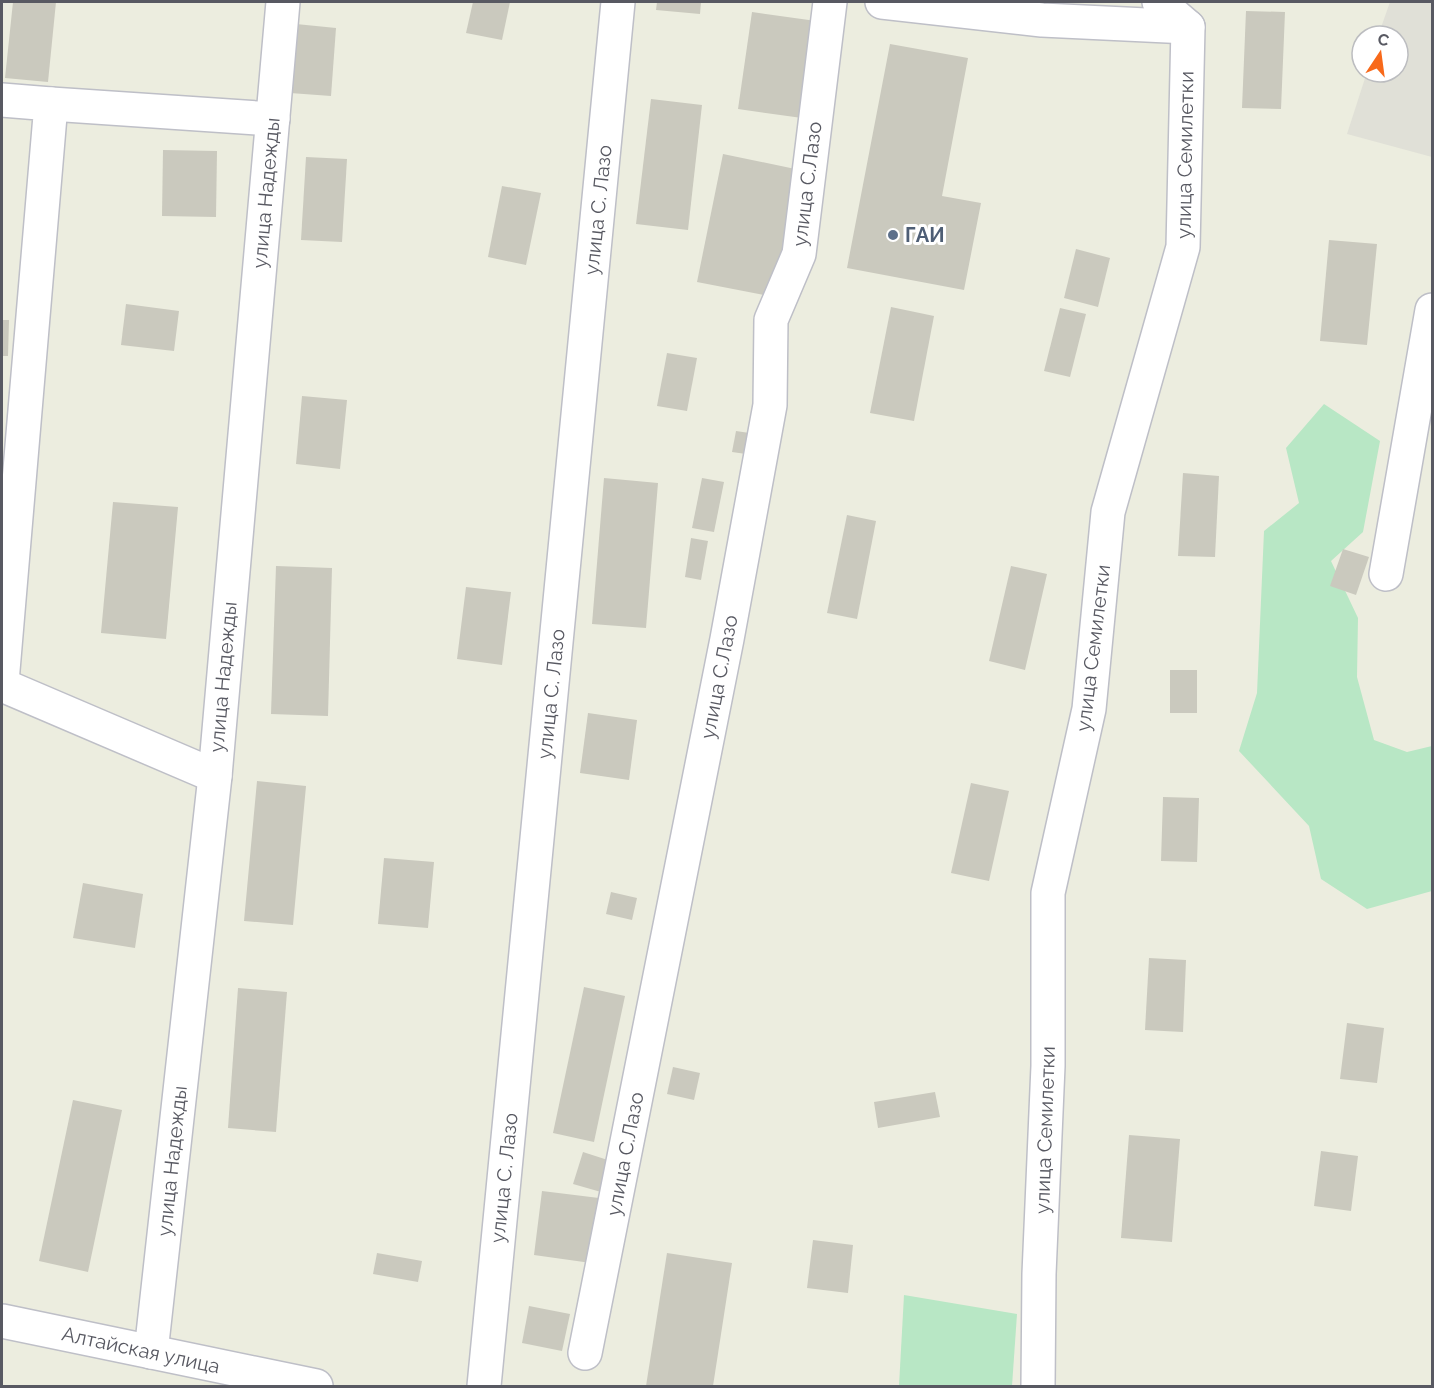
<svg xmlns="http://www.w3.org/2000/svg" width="1434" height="1388" font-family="Raleway,sans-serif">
<rect width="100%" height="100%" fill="#eceddf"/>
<path fill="#e0e0d7" d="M1390 2H1432V157L1347 134 1367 72H1398V36H1378Z"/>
<g fill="#b8e7c5">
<path d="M1324 404 1380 441 1363 532 1331 561 1358 618 1357 677 1374 740 1407 752 1432 746V891L1367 909 1321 879 1309 826 1239 751 1257 693 1264 531 1299 503 1286 448Z"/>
<path d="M904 1295 1017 1314 1012 1386H899Z"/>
</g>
<g fill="#cac9be">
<path d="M13 2H56L48 82 5 78Z"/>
<path d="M473 2H510L502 40 466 33Z"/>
<path d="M657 2H701L700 14 656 10Z"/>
<path d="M1246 11 1285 12 1281 109 1242 108Z"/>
<path d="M752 12 816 21 802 118 738 109Z"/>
<path d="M296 24 336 28 331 96 290 93Z"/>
<path d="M890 44 968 58 942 196 981 203 964 290 847 268Z"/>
<path d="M651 99 702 105 688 230 636 224Z"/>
<path d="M163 150 217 151 216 217 162 216Z"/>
<path d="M723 154 800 170 774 297 697 282Z"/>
<path d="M306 157 347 159 342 242 301 240Z"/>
<path d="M502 186 541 193 526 265 488 257Z"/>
<path d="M1329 240 1377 244 1367 345 1320 341Z"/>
<path d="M1076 249 1110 258 1098 307 1064 298Z"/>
<path d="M126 304 179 311 174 351 121 345Z"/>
<path d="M891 307 934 316 914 421 870 413Z"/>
<path d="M1060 308 1086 314 1070 377 1044 371Z"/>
<path d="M2 320H9L8 356H2Z"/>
<path d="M667 353 697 358 687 411 657 406Z"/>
<path d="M302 396 347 400 340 469 296 464Z"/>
<path d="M736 431 756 434 753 455 732 452Z"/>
<path d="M1183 473 1219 476 1215 557 1178 556Z"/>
<path d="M604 478 658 483 646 628 592 624Z"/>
<path d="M702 478 724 482 714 532 692 528Z"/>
<path d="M113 502 178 507 166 639 101 633Z"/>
<path d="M847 515 876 521 857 619 827 613Z"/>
<path d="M691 538 708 541 701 580 685 577Z"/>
<path d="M1343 549 1369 557 1356 595 1330 586Z"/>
<path d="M276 566 332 568 328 716 271 714Z"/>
<path d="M1011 566 1047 574 1025 670 989 661Z"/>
<path d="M466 587 511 592 502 665 457 659Z"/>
<rect x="1170" y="670" width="27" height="43"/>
<path d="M588 713 637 720 629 780 580 773Z"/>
<path d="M257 781 306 786 293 925 244 921Z"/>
<path d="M971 783 1009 791 989 881 951 873Z"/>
<path d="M1163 797 1199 798 1197 862 1161 861Z"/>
<path d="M384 858 434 862 428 928 378 924Z"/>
<path d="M83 883 143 894 135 948 73 938Z"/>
<path d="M611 892 637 898 632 920 606 914Z"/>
<path d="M1149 958 1186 960 1183 1032 1145 1030Z"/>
<path d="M584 987 625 996 594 1142 553 1133Z"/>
<path d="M238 988 287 992 276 1132 228 1128Z"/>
<path d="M1347 1023 1384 1028 1377 1083 1340 1079Z"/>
<path d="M673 1067 700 1073 694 1100 667 1094Z"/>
<path d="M935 1092 940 1117 878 1128 874 1102Z"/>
<path d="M73 1100 122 1110 88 1272 39 1261Z"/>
<path d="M1129 1135 1180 1139 1172 1242 1121 1238Z"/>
<path d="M1321 1151 1358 1156 1351 1211 1314 1206Z"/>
<path d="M583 1152 617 1163 608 1194 573 1184Z"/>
<path d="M542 1191 599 1198 591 1263 534 1255Z"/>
<path d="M813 1240 853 1245 848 1293 807 1288Z"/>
<path d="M377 1253 422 1261 418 1282 373 1274Z"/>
<path d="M667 1253 732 1263 713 1386H646Z"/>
<path d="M529 1306 570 1314 562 1351 522 1343Z"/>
</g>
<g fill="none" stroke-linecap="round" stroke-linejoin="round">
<g stroke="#bebfc7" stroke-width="36">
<g id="minor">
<path d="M882 2 1042 20 1188 27"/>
<path d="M2 100 51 104 2 682"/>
<path d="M51 104 273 119"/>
<path d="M1386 574 1432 310"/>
<path d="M2 685 215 776"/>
<path d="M2 1321 316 1386"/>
<path d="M151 1352 215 776 283 2"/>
<path d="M585 1353 727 639 770 405 771 320 799 254 830 2"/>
<path d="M484 1386 618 2"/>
<path d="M1038 1386 1039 1274 1048 1066V893L1089 709 1108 512 1183 247 1188 27 1159 2"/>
</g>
</g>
<use href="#minor" stroke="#fff" stroke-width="33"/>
</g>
<circle fill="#5c6f8a" stroke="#fff" stroke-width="2" cx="893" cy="235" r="6"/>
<g text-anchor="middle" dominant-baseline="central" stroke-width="6" stroke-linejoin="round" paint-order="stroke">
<g font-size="20" fill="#585962" stroke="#fff">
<text transform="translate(1185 155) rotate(-89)">улица Семилетки</text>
<text transform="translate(807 184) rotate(-83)">улица С.Лазо</text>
<text transform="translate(266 193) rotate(-85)">улица Надежды</text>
<text transform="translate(598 210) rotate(-84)">улица С. Лазо</text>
<text transform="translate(1093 648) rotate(-83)">улица Семилетки</text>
<text transform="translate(223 677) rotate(-85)">улица Надежды</text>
<text transform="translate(719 677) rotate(-79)">улица С.Лазо</text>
<text transform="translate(551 694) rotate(-84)">улица С. Лазо</text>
<text transform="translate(1045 1130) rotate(-88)">улица Семилетки</text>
<text transform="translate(625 1154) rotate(-79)">улица С.Лазо</text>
<text transform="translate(172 1161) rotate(-84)">улица Надежды</text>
<text transform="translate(504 1178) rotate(-84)">улица С. Лазо</text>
<text transform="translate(141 1350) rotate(12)">Алтайская улица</text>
</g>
<g font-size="20" font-weight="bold" fill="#4e5e75" stroke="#fff" text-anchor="start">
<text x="905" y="235">ГАИ</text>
</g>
</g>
<rect width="1434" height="1388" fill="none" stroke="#585962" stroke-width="6"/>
<g transform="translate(1380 54) rotate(13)"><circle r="28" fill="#ffffff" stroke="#bcbdc0" stroke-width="1.5"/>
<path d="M0-4.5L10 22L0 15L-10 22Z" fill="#f8691a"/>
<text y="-9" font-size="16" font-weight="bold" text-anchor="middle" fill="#585962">С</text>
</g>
</svg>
